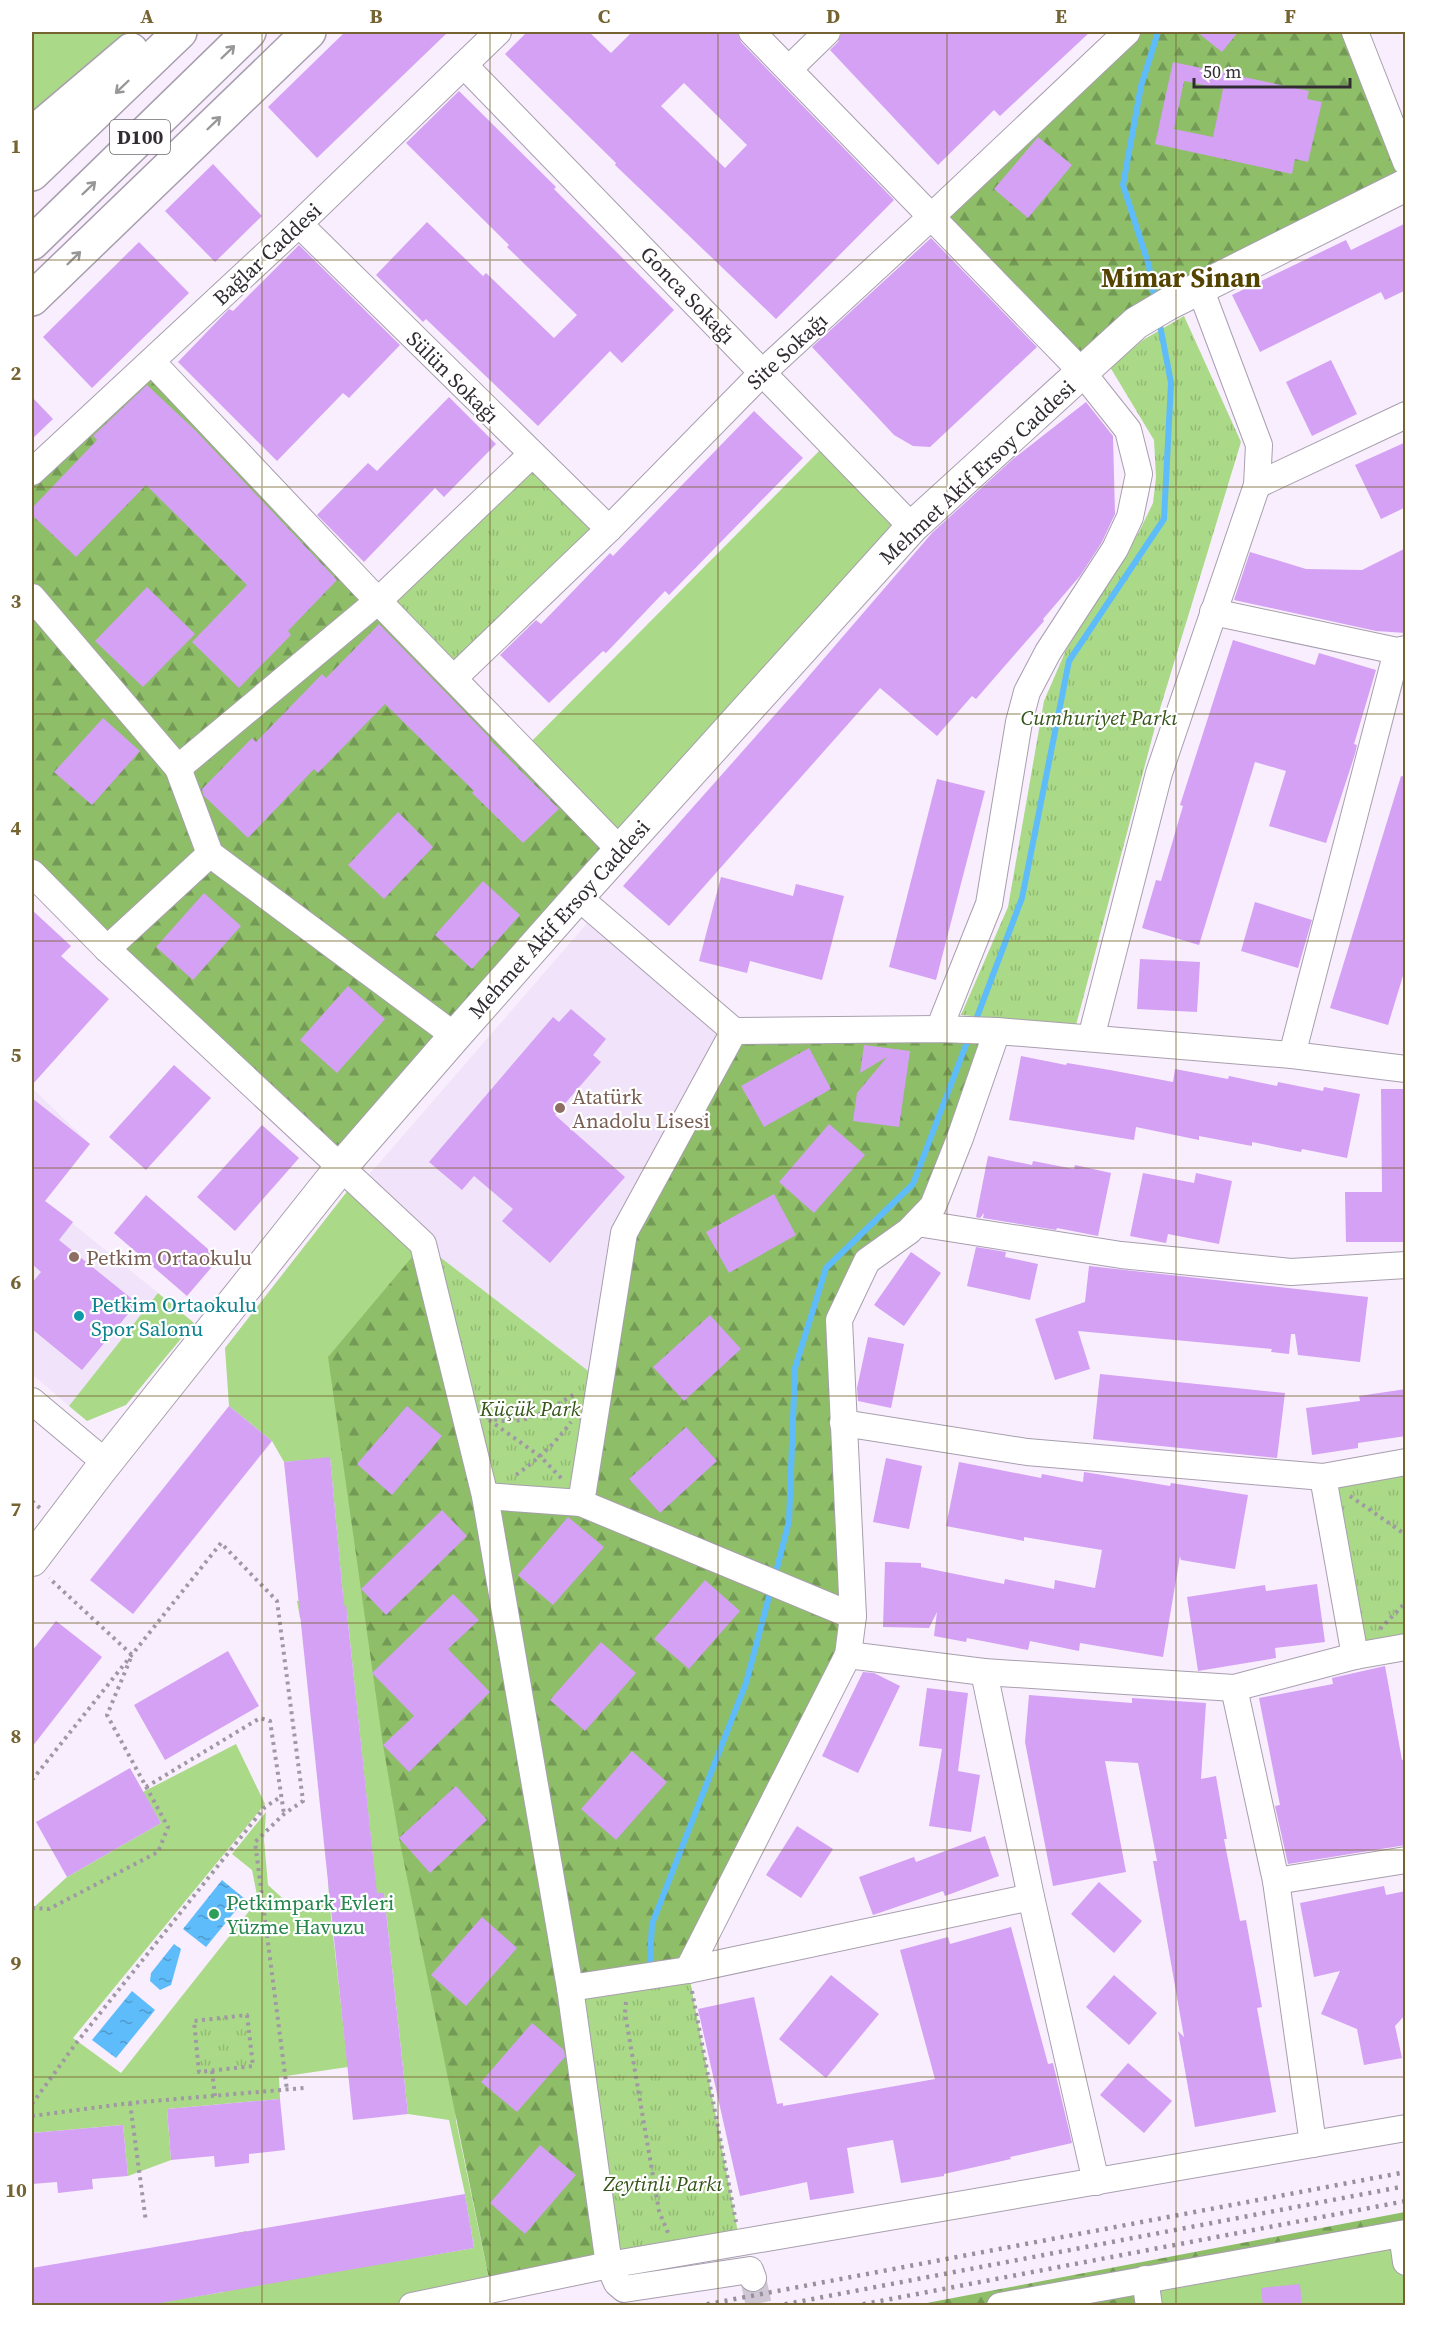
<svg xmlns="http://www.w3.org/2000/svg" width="1437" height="2337" font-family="'Source Serif 4',serif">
<defs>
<pattern id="forest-firs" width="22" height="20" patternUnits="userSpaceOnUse" patternTransform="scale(1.5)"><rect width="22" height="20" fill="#8ebe68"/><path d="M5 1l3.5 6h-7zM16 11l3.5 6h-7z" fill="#749b56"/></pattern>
<pattern id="park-tufts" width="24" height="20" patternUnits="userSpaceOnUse" patternTransform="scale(1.5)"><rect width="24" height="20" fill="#aad987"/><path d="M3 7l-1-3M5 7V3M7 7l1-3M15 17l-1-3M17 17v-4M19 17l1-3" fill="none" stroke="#93ba75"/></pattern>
<pattern id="water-ripples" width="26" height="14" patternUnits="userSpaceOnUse" patternTransform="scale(1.5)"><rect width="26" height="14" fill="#5fbcfb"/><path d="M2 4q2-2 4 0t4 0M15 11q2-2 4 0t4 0" fill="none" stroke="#4f99cc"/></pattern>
</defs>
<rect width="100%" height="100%" fill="#f8eefe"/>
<g fill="#f1e3fa">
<path d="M597 912 734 1031 600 1380 423 1244 361 1184Z"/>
<path d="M32 1088 90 1144 45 1201 158 1293 69 1406 32 1374Z"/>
</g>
<g fill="#aad987">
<path d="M32 32H130L32 127Z"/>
<path d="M829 441 912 527 620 850 523 750Z"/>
<path d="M356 1180 423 1244 456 2121 491 2289 400 2305H143L224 2292 216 2238 246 2231 255 2285 474 2248 465 2194 449 2120 408 2114 384 1893 329 1899 348 2067 279 2077 280 2099 167 2109 171 2160 128 2176 123 2125 32 2133V1909L67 1877 161 1823 143 1792 236 1744 265 1804 73 2038 121 2073 258 1900 252 1870 232 1854 266 1812 264 1840 268 1885 291 1906 329 1899 328 1874 374 1868 347 1613 300 1618 297 1601 343 1596 330 1458 284 1462 272 1441 229 1406 225 1348Z"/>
<path d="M158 1293 194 1323 126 1405 87 1421 69 1406Z"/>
<path d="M1402 2234 1406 2262 1405 2305H1149L1145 2279Z"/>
</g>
<g fill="url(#forest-firs)">
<path d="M1127 32H1355L1405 185 1168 304 1082 372 932 217Z"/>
<path d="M152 362 620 850 342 1166 32 873V472Z"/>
<path d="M734 1031H997L933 1206 867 1261 839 1320 853 1616 688 1970 609 2265 491 2289 399 1838 383 1745 328 1357 423 1244 581 1503 624 1233Z"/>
<path d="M1405 2212V2262L1402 2234 1145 2279 1149 2305 911 2306Z"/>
</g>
<g fill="url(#park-tufts)">
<path d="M1184 316 1241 442 1159 712 1076 1025 961 1015 1008 907 1044 701 1066 650 1139 532 1153 503 1156 477 1154 440 1110 367 1143 340Z"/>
<path d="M532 454 609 529 454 678 378 601Z"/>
<path d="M423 1244 600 1380 581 1503 485 1496Z"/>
<path d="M1405 1462V1647L1355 1656 1323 1477Z"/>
<path d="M688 1970 740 2243 609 2265 570 1988Z"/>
<path d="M247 2015 253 2066 199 2072 194 2021Z"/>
</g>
<g fill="url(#water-ripples)">
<path d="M222 1880 245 1899 206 1947 183 1929Z"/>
<path d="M174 1944 181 1949 171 1985 160 1990 150 1981 151 1973Z"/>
<path d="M132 1991 155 2010 116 2058 92 2040Z"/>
</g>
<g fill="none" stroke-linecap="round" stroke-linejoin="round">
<g stroke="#5fbcfb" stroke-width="6">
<path d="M1155 301 1149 266 1123 185 1141 86 1158 32"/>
<path d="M974 1025 1022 898 1069 661 1164 519 1171 383 1159 320"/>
<path d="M775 1576 789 1521 795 1368 826 1268 913 1184 969 1037"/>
<path d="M650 1960 652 1924 746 1683 771 1589"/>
</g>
</g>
<g fill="#d4a1f4" fill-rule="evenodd">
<path d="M345 32H448L317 158 268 107Z"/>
<path d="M527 32H589L611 53 632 32H737L741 42 894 200 776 319 615 165 616 163 505 54ZM684 83 747 145 725 168 661 106Z"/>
<path d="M842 32H1090L1000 116 994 110 938 165 830 50 838 42Z"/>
<path d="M1197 32H1238L1222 52Z"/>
<path d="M1173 62 1309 91 1307 99 1322 102 1308 162 1295 159 1292 174 1155 144ZM1184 81 1223 89 1213 137 1174 129Z"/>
<path d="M459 91 556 187 554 189 674 310 622 363 610 351 538 426 426 319 423 322 376 275 427 222 483 276 486 273 554 338 577 315 507 247 509 245 406 143Z"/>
<path d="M1038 137 1072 165 1028 218 994 189Z"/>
<path d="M213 164 262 216 215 262 165 211Z"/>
<path d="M1406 223V290L1385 300 1381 292 1260 352 1232 295 1346 240 1351 250Z"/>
<path d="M931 238 1037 347 930 447 913 446 894 435 812 347Z"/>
<path d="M139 242 189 293 92 388 43 337Z"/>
<path d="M299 245 400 345 349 398 343 393 277 461 178 362 229 309 233 311Z"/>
<path d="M1331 360 1357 414 1312 436 1286 382Z"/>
<path d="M147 385 196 431 337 580 288 631 291 635 239 688 192 642 247 585 146 485 76 557 32 515V508L97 440 93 436Z"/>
<path d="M32 397 53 419 32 439Z"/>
<path d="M449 397 496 444 444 497 435 488 364 562 317 515 368 463 377 471Z"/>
<path d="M1086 402 1113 436 1115 514 1102 542 1080 576 1043 619 1044 621 976 699 972 696 937 736 880 688 669 926 623 886 796 691 932 533 1013 459Z"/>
<path d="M754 411 803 458 669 595 665 591 606 653 603 651 549 703 500 655 536 620 541 624 610 553 613 556Z"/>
<path d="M1406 442V507L1381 519 1355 465Z"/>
<path d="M1406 548V633L1376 631 1234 600 1250 552 1306 569 1362 570Z"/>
<path d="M147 587 195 634 143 687 95 641Z"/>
<path d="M379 624 490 738 489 739 559 809 523 843 472 793 474 791 385 704 318 773 314 769 248 838 204 796 202 789 252 738 256 742 322 674 326 678Z"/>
<path d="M1233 640 1315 665 1319 653 1376 670 1354 744 1357 745 1355 754 1326 843 1269 826 1286 771 1255 762 1199 945 1142 928 1156 880 1161 881 1183 806 1180 805Z"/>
<path d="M103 718 140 751 92 805 54 772Z"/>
<path d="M1401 776 1406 777V966L1388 1025 1330 1008Z"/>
<path d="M937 779 985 791 936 980 889 967Z"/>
<path d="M398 812 433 847 384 899 348 865Z"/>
<path d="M721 877 793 896 796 884 844 896 822 980 750 961 747 973 699 961Z"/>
<path d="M483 881 520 915 472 969 435 935Z"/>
<path d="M204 893 241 926 193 980 156 947Z"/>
<path d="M1255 902 1312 920 1298 968 1241 951Z"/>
<path d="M32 910 71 946 61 956 109 999 32 1085Z"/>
<path d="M1140 959 1200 962 1197 1012 1137 1009Z"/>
<path d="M348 986 385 1019 337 1073 300 1040Z"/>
<path d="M571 1009 606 1039 593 1055 601 1062 555 1115 625 1177 550 1263 502 1221 513 1209 474 1176 462 1190 429 1162 553 1017 559 1022Z"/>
<path d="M864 1045 910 1051 899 1127 853 1121 857 1093 887 1057 860 1073Z"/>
<path d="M809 1048 831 1089 764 1127 741 1086Z"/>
<path d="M1021 1056 1066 1065 1067 1063 1110 1070 1173 1082 1175 1069 1228 1079 1229 1076 1277 1086 1278 1082 1323 1091 1324 1087 1360 1094 1347 1158 1302 1149 1301 1152 1252 1142V1146L1199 1136V1140L1136 1127 1134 1140 1009 1120Z"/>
<path d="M174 1065 211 1098 146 1170 109 1137Z"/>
<path d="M1381 1089H1406V1242H1346L1345 1192H1382Z"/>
<path d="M32 1098 90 1144 45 1201 73 1222 59 1240 137 1303 82 1370 32 1329V1283L41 1272 32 1264Z"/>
<path d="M829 1124 865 1155 814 1213 779 1182Z"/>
<path d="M262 1125 299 1158 235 1231 197 1197Z"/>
<path d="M988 1156 1032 1165 1033 1161 1074 1169 1075 1165 1111 1173 1098 1236 1057 1228 1056 1230 983 1218 984 1213 980 1218 976 1217Z"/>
<path d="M1143 1173 1194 1183 1196 1173 1232 1181 1219 1244 1168 1234 1166 1243 1130 1236Z"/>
<path d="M774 1194 796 1235 729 1273 706 1232Z"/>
<path d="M146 1195 216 1256V1262L187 1296 114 1233Z"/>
<path d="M976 1247 1006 1252 1005 1257 1038 1264 1030 1300 967 1286Z"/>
<path d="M911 1252 941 1273 904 1326 874 1305Z"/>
<path d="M1089 1266 1368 1297 1360 1362 1298 1355 1295 1334H1291L1289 1354 1271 1352 1272 1349 1078 1331 1090 1369 1055 1380 1035 1319 1085 1302Z"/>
<path d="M710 1315 741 1349 684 1401 653 1367Z"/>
<path d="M868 1337 904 1344 891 1408 858 1401 857 1388Z"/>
<path d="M1100 1374 1285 1393 1277 1458 1093 1439Z"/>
<path d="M1406 1389V1436L1358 1443V1448L1312 1455 1306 1408 1360 1401 1359 1396Z"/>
<path d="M229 1406 272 1441 133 1614 90 1580Z"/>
<path d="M407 1406 442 1436 392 1495 357 1464Z"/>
<path d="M686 1427 717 1461 660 1513 629 1479Z"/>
<path d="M330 1457 344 1606 346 1604 377 1893H384L408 2114 353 2120 284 1462Z"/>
<path d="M886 1458 922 1466 909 1529 873 1522Z"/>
<path d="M959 1462 1041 1478 1042 1474 1083 1482 1084 1472 1170 1486 1171 1483 1248 1495 1235 1569 1181 1560 1180 1556 1163 1657 1080 1643 1079 1651 1030 1641 1028 1650 967 1638 966 1642 934 1636 937 1612 929 1628 883 1627 885 1562 921 1563V1567L1004 1584 1005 1579 1054 1589 1055 1580 1095 1588 1102 1550 1024 1537V1541L946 1526Z"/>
<path d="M442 1510 467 1536 386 1615 361 1589Z"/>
<path d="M568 1517 604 1547 553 1605 518 1575Z"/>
<path d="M705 1580 740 1611 689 1669 654 1639Z"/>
<path d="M1317 1584 1325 1642 1275 1648 1276 1658 1198 1671 1187 1597 1265 1585 1266 1591Z"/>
<path d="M453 1594 479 1620 448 1649 490 1692 409 1772 383 1745 414 1716 372 1673Z"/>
<path d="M56 1621 102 1657 32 1747V1651Z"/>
<path d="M601 1642 636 1673 585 1731 550 1700Z"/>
<path d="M228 1651 259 1706 165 1760 134 1705Z"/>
<path d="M1385 1666 1402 1760 1406 1759V1845L1288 1864 1275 1806 1280 1805 1259 1698 1333 1684 1332 1678Z"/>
<path d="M863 1672 874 1673 900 1686 858 1773 822 1756Z"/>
<path d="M927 1688 968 1693 958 1771 980 1775 971 1832 929 1826 942 1749 919 1746Z"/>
<path d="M1029 1695 1132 1703V1698L1206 1703 1201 1779 1216 1776 1227 1839H1224L1240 1921 1246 1920 1262 2007 1257 2008 1276 2112 1195 2127 1178 2031 1184 2037 1153 1861H1157L1138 1763 1105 1761 1126 1872 1053 1886 1025 1742Z"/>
<path d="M632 1751 667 1782 616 1840 581 1809Z"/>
<path d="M130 1768 161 1823 67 1877 36 1822Z"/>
<path d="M456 1786 487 1820 430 1873 399 1838Z"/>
<path d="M797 1826 833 1849 801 1898 766 1875Z"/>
<path d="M985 1836 999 1876 945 1896 943 1891 873 1915 859 1877 914 1857 916 1862Z"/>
<path d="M1099 1882 1142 1921 1114 1953 1071 1914Z"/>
<path d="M1384 1886 1386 1895 1406 1891V2014L1395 2026 1402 2058 1364 2065 1357 2029 1321 2014 1340 1971 1314 1977 1300 1903Z"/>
<path d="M482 1917 517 1948 466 2006 431 1975Z"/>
<path d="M1011 1927 1048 2064 1053 2063 1072 2143 1010 2157 1011 2159 944 2174V2176L901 2183 893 2140 847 2148 854 2193 810 2200 807 2182 740 2196 698 2009 754 1997 777 2104 783 2103V2106L935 2079 900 1950 948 1937 950 1944Z"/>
<path d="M831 1975 879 2014 826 2078 779 2039Z"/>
<path d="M1114 1975 1157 2013 1129 2045 1086 2007Z"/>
<path d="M532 2023 564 2050 565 2057 517 2112 481 2082Z"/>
<path d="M1128 2063 1172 2101 1144 2133 1100 2095Z"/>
<path d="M280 2099 285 2150 249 2154V2163L215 2167 214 2156 171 2160 167 2109Z"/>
<path d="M123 2125 128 2176 92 2179 93 2189 58 2193 57 2182 32 2184V2133Z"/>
<path d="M540 2145 576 2175 525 2234 490 2203Z"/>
<path d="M465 2194 474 2248 143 2306H32V2268Z"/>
<path d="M1300 2284 1302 2306H1263L1261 2288Z"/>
</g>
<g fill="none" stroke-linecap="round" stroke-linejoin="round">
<path stroke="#d0c7d5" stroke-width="26" stroke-dasharray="26 13" stroke-linecap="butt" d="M753 2278 759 2306"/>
<g stroke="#a89fae" stroke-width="28">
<g id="minor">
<path d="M752 32 1082 372 1128 430 1139 474 1130 517 1115 549 1048 652 1027 692 1019 722 989 904 939 1029"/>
<path d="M1355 32 1406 162"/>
<path d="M464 65 912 527"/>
<path d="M789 69 827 32"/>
<path d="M299 224 609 529"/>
<path d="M152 362 378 601 620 850"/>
<path d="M32 472 299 224 498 32"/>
<path d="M1257 485 1406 415"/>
<path d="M32 597 178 768 378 601 532 454"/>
<path d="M1213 612 1397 651 1406 649"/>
<path d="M454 678 609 529 763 372 931 217 1127 32"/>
<path d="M178 768 210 854 455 1036"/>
<path d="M32 873 107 949 423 1244 485 1496 570 1988 609 2265 617 2283 624 2289 750 2270 753 2278"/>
<path d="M578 897 734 1031 939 1029 997 1031 1292 1055 1406 1069"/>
<path d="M107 949 210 854"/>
<path d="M1091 1038 1159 773 1257 485 1259 445 1200 288"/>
<path d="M1292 1055 1397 651"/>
<path d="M917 1223 1121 1255 1291 1272 1406 1265"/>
<path d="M32 1401 106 1463"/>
<path d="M843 1423 1027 1452 1323 1477 1406 1462"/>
<path d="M1323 1477 1355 1656"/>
<path d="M485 1496 581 1503 853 1616"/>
<path d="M581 1503 624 1233 734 1031"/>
<path d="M848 1655 984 1672 1234 1688 1355 1656 1406 1647"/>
<path d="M984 1672 1031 1897 1096 2182"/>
<path d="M1234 1688 1276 1881 1313 2144"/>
<path d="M1276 1881 1406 1860"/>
<path d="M688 1970 848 1655 853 1616 839 1320 867 1261 909 1231 933 1206 960 1138 997 1031"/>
<path d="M570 1988 688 1970 1031 1897"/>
<path d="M1402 2234 1406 2262"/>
<path d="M1145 2279 1149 2306"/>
<path d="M412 2306 609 2265 1406 2128"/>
<path d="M1000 2306 1406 2233"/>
</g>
</g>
<g stroke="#a89fae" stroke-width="34">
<path id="major" d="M32 1560 98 1473 342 1166 455 1036 578 897 912 527 1136 323 1168 304 1406 185"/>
</g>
<g stroke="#a89fae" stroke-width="36">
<g id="highway">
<path d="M32 134 131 50"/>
<path d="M32 174 180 32"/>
<path d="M32 243 249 32"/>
<path d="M32 299 309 32"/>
</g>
</g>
<g stroke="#a098a4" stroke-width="4" stroke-dasharray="3 4.5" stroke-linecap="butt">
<path d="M487 1417C523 1430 546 1410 577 1393"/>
<path d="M489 1420 541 1457 562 1479"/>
<path d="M516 1475C538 1459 555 1444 571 1422"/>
<path d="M1350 1496 1406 1535"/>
<path d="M32 1501 41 1509"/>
<path d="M1380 1629 1406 1602"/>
<path d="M32 1780 221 1543 277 1601 303 1801 284 1814 255 1842 287 2090"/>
<path d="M146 1787 260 1718 270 1721 284 1814"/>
<path d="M32 1908 49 1909 158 1852 168 1827 107 1715 132 1655 49 1578"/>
<path d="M692 1991 736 2222"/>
<path d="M626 2002 625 2013 659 2211 668 2233"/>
<path d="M247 2015 253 2066 199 2072 194 2021Z"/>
<path d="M212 2071 215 2096"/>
<path d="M130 2103 146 2222"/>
<path d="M32 2104 77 2042 265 1807 282 1796"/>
<path d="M32 2116 130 2103 304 2088"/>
</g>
<use href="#minor" stroke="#fff" stroke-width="26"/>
<use href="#major" stroke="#fff" stroke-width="32"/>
<use href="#highway" stroke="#fff" stroke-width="33"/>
<g stroke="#97909b" stroke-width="4.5" stroke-dasharray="3 6" stroke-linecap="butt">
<path d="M698 2306 1406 2172"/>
<path d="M776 2306 1406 2186"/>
<path d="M854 2306 1406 2201"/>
</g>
</g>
<defs><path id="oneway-shaft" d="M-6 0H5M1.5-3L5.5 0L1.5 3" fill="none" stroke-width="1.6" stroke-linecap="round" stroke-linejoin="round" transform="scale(1.5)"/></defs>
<g stroke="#989698">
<use href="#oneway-shaft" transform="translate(228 52) rotate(-44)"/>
<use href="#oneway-shaft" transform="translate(122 87) rotate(136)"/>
<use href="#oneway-shaft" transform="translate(214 123) rotate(-44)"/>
<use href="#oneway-shaft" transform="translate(89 188) rotate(-44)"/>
<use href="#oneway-shaft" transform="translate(74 258) rotate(-44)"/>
</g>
<path fill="none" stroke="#756432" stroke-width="1.5" stroke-opacity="0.55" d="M262 32V2306M490 32V2306M718 32V2306M947 32V2306M1176 32V2306M32 260H1406M32 487H1406M32 714H1406M32 941H1406M32 1168H1406M32 1396H1406M32 1623H1406M32 1850H1406M32 2077H1406"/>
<g fill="#8d6e63" stroke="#fff" stroke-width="2">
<circle cx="560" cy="1108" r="6"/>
<circle cx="74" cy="1257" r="6"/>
</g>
<circle fill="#0f9aa8" stroke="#fff" stroke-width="2" cx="79" cy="1316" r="6"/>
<circle fill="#2e9e5b" stroke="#fff" stroke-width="2" cx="214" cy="1914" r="6"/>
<g text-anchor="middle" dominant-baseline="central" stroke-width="4.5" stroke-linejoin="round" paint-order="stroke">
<rect fill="#fff" stroke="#6e6b70" stroke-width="1.5" x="110" y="120" width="60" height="34" rx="4.5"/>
<g font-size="20" font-weight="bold" fill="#302c32">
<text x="140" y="137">D100</text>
</g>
<g font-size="21" fill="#302c32" stroke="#fff">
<text transform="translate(267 254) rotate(-43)">Bağlar Caddesi</text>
<text transform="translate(688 295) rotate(46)">Gonca Sokağı</text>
<text transform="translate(787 351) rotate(-43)">Site Sokağı</text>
<text transform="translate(453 377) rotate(45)">Sülün Sokağı</text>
<text transform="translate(977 472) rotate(-43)">Mehmet Akif Ersoy Caddesi</text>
<text transform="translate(559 919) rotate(-48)">Mehmet Akif Ersoy Caddesi</text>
</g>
<g font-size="21" font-style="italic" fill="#345418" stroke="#fff">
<text x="1099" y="717">Cumhuriyet Parkı</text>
<text x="530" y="1408">Küçük Park</text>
<text x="663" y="2183">Zeytinli Parkı</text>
</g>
<g font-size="21" fill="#785e54" stroke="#fff" text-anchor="start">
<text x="572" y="1096">Atatürk<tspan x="572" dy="24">Anadolu Lisesi</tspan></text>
<text x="86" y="1257">Petkim Ortaokulu</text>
</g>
<g font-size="21" fill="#0d838f" stroke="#fff" text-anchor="start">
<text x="91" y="1304">Petkim Ortaokulu<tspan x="91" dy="24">Spor Salonu</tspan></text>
</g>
<g font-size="21" fill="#27864d" stroke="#fff" text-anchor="start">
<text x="226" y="1902">Petkimpark Evleri<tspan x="226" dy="24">Yüzme Havuzu</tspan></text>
</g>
<g font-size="27" font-weight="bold" fill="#554300" stroke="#fff">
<text x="1181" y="277">Mimar Sinan</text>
</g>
</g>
<rect width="1437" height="2337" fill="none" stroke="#ffffff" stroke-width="66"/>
<path d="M1194 78v9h156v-9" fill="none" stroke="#302c32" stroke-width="3"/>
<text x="1203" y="78" font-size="18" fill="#302c32" stroke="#ffffff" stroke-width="4.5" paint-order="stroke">50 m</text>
<rect x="33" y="33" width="1371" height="2271" fill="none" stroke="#756432" stroke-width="2"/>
<g font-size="20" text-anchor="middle" font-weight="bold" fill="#756432">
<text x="147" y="23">A</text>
<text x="376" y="23">B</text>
<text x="604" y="23">C</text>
<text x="833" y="23">D</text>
<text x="1061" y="23">E</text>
<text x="1290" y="23">F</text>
<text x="16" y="153">1</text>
<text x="16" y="380">2</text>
<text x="16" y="608">3</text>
<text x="16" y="835">4</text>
<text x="16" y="1062">5</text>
<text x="16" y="1289">6</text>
<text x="16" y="1516">7</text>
<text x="16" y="1743">8</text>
<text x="16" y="1970">9</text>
<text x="16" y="2197">10</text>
</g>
</svg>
